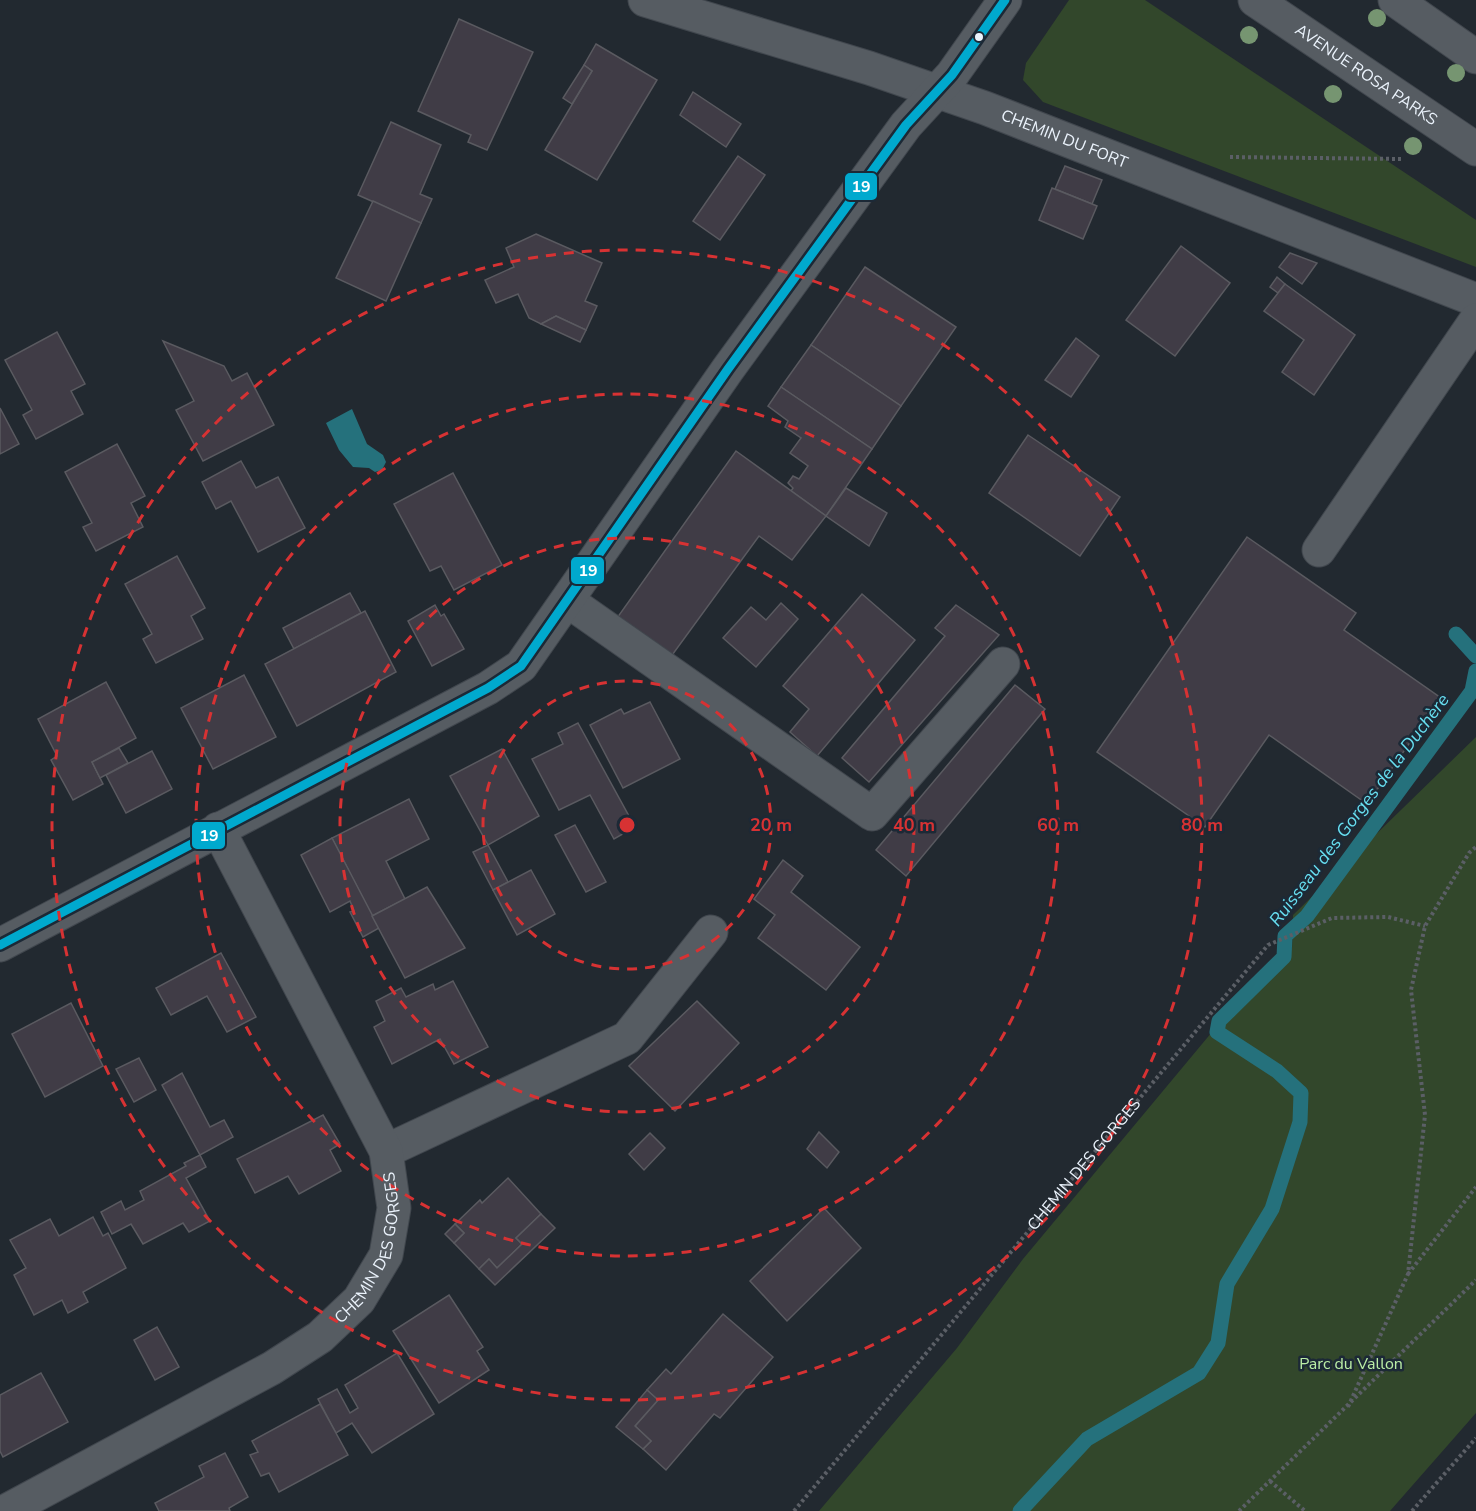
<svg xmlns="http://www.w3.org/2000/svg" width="1476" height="1511" font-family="'Nunito Sans',sans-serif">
<rect width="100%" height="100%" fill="#222930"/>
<g fill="#32472b">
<path d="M1069 0H1145L1476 220V267L1043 102 1023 80 1026 63Z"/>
<path d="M1476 737V1413L1390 1511H819L957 1348 1023 1259 1222 1020 1292 948 1293 915Z"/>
</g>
<path fill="#25717c" d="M352 409 367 444 383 455 386 462 382 470 375 472 369 468 353 467 339 450 326 423Z"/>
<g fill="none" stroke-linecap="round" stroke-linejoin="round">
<g stroke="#25717c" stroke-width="15">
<path d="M1456 634 1476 656"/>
<path d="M1020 1511 1087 1439 1199 1373 1218 1343 1227 1284 1272 1209 1300 1122 1301 1093 1277 1071 1217 1032 1219 1021 1284 957 1285 936 1307 916 1472 691 1476 671"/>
</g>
</g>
<g fill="#403c46" stroke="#5a5a60" stroke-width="1.5">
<path d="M459 19 533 52 487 150 468 142 471 135 418 111Z"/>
<path d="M596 44 657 80 597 180 545 150 592 71 584 65Z"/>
<path d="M584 65 592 71 572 104 563 98Z"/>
<path d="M693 92 741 124 726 147 680 115Z"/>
<path d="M391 122 441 145 420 194 432 199 421 223 358 195Z"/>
<path d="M738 156 765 175 720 240 693 221Z"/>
<path d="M1065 166 1102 180 1092 204 1055 189Z"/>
<path d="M1052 188 1097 206 1083 239 1039 220Z"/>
<path d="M373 201 421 223 386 301 336 278Z"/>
<path d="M536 234 602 263 585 301 597 306 586 330 556 316 541 324 529 318 518 294 496 303 485 280 514 267 506 248Z"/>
<path d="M1181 246 1230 283 1175 356 1126 320Z"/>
<path d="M1290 253 1317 263 1302 284 1279 267Z"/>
<path d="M865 267 956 327 901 406 811 345Z"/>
<path d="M1277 277 1285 284 1278 293 1270 287Z"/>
<path d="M1285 284 1355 335 1314 395 1282 372 1304 340 1264 311Z"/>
<path d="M556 316 586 330 580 342 541 324Z"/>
<path d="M57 332 85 384 71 391 83 414 36 439 23 415 32 410 5 360Z"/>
<path d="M1076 338 1099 356 1071 397 1045 380Z"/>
<path d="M163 341 224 366 232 381 247 373 274 425 203 461 176 410 194 401Z"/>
<path d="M811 345 901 406 872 449 781 387Z"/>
<path d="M781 387 872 449 826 516 791 491 793 488 788 483 793 476 799 479 808 466 790 453 801 438 785 427 788 421 768 406Z"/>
<path d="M0 408 19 444 0 454Z"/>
<path d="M1028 435 1120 497 1080 556 989 493Z"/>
<path d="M117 444 145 496 131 503 143 527 96 551 83 527 92 523 65 472Z"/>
<path d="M736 451 826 516 792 560 759 536 670 658 617 618Z"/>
<path d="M241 461 256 488 278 477 305 528 258 552 231 501 216 509 202 482Z"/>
<path d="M453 473 502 565 454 590 441 566 430 571 394 504Z"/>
<path d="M846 488 887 513 869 546 826 516Z"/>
<path d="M1247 537 1356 613 1344 630 1441 698 1367 804 1269 735 1205 827 1097 752Z"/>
<path d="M177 556 205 608 191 616 203 639 156 663 143 639 152 634 125 584Z"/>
<path d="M350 593 361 613 294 649 283 628Z"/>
<path d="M862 594 915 640 817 756 790 732 809 709 783 686Z"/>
<path d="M781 603 798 619 756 667 723 638 751 607 766 620Z"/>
<path d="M435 605 441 616 444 614 464 649 432 666 408 621Z"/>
<path d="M956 605 999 635 869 782 842 758 945 636 935 628Z"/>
<path d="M365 611 396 672 297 726 265 664Z"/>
<path d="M244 675 276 737 213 769 181 708Z"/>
<path d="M106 682 136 738 92 762 103 784 73 800 51 760 57 756 38 719Z"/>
<path d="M1015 685 1045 709 906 876 876 850Z"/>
<path d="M650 702 680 759 623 788 590 725 621 709 624 714Z"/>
<path d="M578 723 635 827 614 839 590 795 559 810 532 759 563 744 558 733Z"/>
<path d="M119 748 128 763 100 778 92 762Z"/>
<path d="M502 749 539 816 488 845 450 776Z"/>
<path d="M152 751 172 789 126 813 106 775Z"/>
<path d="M409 799 429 839 386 861 405 899 372 916 332 838Z"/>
<path d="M575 825 606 882 586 892 555 835Z"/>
<path d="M332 838 379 928 363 937 350 912 354 911 350 901 330 912 301 855Z"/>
<path d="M488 845 508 882 493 890 473 852Z"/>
<path d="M783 860 803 876 791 892 860 947 826 990 758 938 775 915 754 899Z"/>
<path d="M531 870 555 914 517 935 493 890Z"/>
<path d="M427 887 465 948 405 978 372 916Z"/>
<path d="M221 953 256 1017 227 1032 207 996 171 1015 156 988Z"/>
<path d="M453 981 488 1047 454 1064 440 1039 392 1064 374 1027 385 1021 376 1001 401 988 406 997 433 984 435 990Z"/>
<path d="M697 1001 739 1043 675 1111 629 1066Z"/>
<path d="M71 1003 103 1066 45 1097 12 1034Z"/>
<path d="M139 1058 156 1090 134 1102 116 1069Z"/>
<path d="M182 1073 210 1127 224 1120 233 1137 200 1155 162 1085Z"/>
<path d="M323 1115 340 1144 330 1150 341 1171 299 1194 288 1176 255 1193 237 1159Z"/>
<path d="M819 1132 839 1152 827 1168 807 1149Z"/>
<path d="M650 1133 665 1148 644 1170 629 1154Z"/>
<path d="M200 1155 206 1167 186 1178 210 1221 189 1232 183 1223 143 1244 131 1224 112 1234 101 1212 121 1201 125 1210 144 1200 140 1191 186 1166 184 1163Z"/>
<path d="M508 1178 541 1214 516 1238 522 1244 497 1268 489 1259 479 1269 454 1243 464 1233 455 1224 480 1200 482 1203Z"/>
<path d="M824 1208 861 1248 787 1321 750 1281Z"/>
<path d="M541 1214 555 1228 495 1285 479 1269 489 1259 497 1268 522 1244 516 1238Z"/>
<path d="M93 1217 103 1236 108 1233 126 1268 83 1292 88 1302 68 1313 62 1300 34 1315 14 1275 26 1268 10 1240 50 1219 59 1236Z"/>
<path d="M455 1224 464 1233 454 1243 445 1234Z"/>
<path d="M449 1295 483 1347 477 1351 489 1370 439 1403 393 1331Z"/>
<path d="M723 1314 773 1357 720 1418 714 1414 666 1470 643 1449 651 1441 635 1426 658 1400 647 1390 666 1369 671 1374Z"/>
<path d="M157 1327 179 1367 155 1380 134 1340Z"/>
<path d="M397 1353 434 1414 372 1453 352 1423 336 1433 318 1399 337 1389 350 1413 358 1408 345 1385Z"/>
<path d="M41 1373 68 1422 3 1457 0 1451V1395Z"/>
<path d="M647 1390 658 1400 635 1426 651 1441 643 1449 616 1427Z"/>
<path d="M320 1404 348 1455 279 1492 269 1473 261 1476 250 1455 258 1452 252 1441Z"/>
<path d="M225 1453 248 1497 229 1508 230 1511H159L155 1503 204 1477 199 1466Z"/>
</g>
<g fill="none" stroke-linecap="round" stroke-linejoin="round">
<g stroke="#41474e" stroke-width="35">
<g id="minor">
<path id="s2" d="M645 0 869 68 985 108 1476 300"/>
<path id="s3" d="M1255 0 1476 149"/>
<path d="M1395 0 1476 57"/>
<path d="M1319 550 1476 320"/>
<path d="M568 601 872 814 1003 664"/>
<path d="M0 945 488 688 521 666 728 369 906 125 952 75 1005 0"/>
<path d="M386 1151 627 1038 711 932"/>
<path id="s4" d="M6 1511 272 1368 320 1337 359 1300 386 1255 394 1208 386 1151 218 829"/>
</g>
</g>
<g stroke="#5b5f66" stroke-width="4" stroke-dasharray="3 3" stroke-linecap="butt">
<path d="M1230 157 1401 159"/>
<path d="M1408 1274 1476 1187"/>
<path d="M1348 1407 1408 1274 1425 1115 1411 990 1425 926 1469 853 1476 847"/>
<path d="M1270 1481 1305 1511"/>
<path id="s1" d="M794 1511 1268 945 1332 918 1388 917 1425 926"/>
<path d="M1239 1511 1476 1280"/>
<path d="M1412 1511 1476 1438"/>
</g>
<use href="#minor" stroke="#565c62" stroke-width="33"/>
<g stroke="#1c2936" stroke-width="14">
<path id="bus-1" d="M0 945 488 688 521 666 728 369 906 125 952 75 1005 0"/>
</g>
<use href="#bus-1" stroke="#00a9ce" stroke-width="9"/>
</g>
<g fill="#769571">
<circle cx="1377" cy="18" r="9"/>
<circle cx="1249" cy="35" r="9"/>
<circle cx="1456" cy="73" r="9"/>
<circle cx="1333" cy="94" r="9"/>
<circle cx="1413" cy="146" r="9"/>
</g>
<g fill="none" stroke="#d73233" stroke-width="3" stroke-dasharray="10 8">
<circle cx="627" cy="825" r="144"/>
<circle cx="627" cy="825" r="287"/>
<circle cx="627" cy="825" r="431"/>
<circle cx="627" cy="825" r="575"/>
</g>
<circle fill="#ebf3fc" stroke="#1c2936" stroke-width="2" cx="979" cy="37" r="5"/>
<g text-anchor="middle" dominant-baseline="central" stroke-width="5" stroke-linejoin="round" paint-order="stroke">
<g font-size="16" fill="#ebf3fc" stroke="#1c2936">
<text stroke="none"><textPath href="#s3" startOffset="134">AVENUE ROSA PARKS</textPath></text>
<text stroke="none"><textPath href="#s2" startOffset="442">CHEMIN DU FORT</textPath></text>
<text stroke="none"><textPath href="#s1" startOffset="452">CHEMIN DES GORGES</textPath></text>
<text stroke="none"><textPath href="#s4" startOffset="466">CHEMIN DES GORGES</textPath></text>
</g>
<g font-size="16" fill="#bbeea6" stroke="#1c2936">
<text x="1351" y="1364">Parc du Vallon</text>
</g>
<g font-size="18" font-style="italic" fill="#67def0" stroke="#1c2936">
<text transform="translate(1359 810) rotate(-53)">Ruisseau des Gorges de la Duchère</text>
</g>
</g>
<circle cx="627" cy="825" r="9" fill="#d73233" stroke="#1c2936" stroke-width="3"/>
<g font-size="18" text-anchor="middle" font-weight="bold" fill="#d73233" stroke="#1c2936" stroke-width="5" stroke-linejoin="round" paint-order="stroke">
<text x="771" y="831">20 m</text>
<text x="914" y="831">40 m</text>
<text x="1058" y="831">60 m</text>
<text x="1202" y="831">80 m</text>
</g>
<g stroke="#1c2936" stroke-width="2">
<rect x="844" y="172" width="34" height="29" rx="6" fill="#00a9ce"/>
<rect x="570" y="556" width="35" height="29" rx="6" fill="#00a9ce"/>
<rect x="191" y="821" width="35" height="29" rx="6" fill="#00a9ce"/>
</g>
<g font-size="16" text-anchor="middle" font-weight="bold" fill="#fff">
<text x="861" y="192">19</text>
<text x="588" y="576">19</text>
<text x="209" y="841">19</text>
</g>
</svg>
